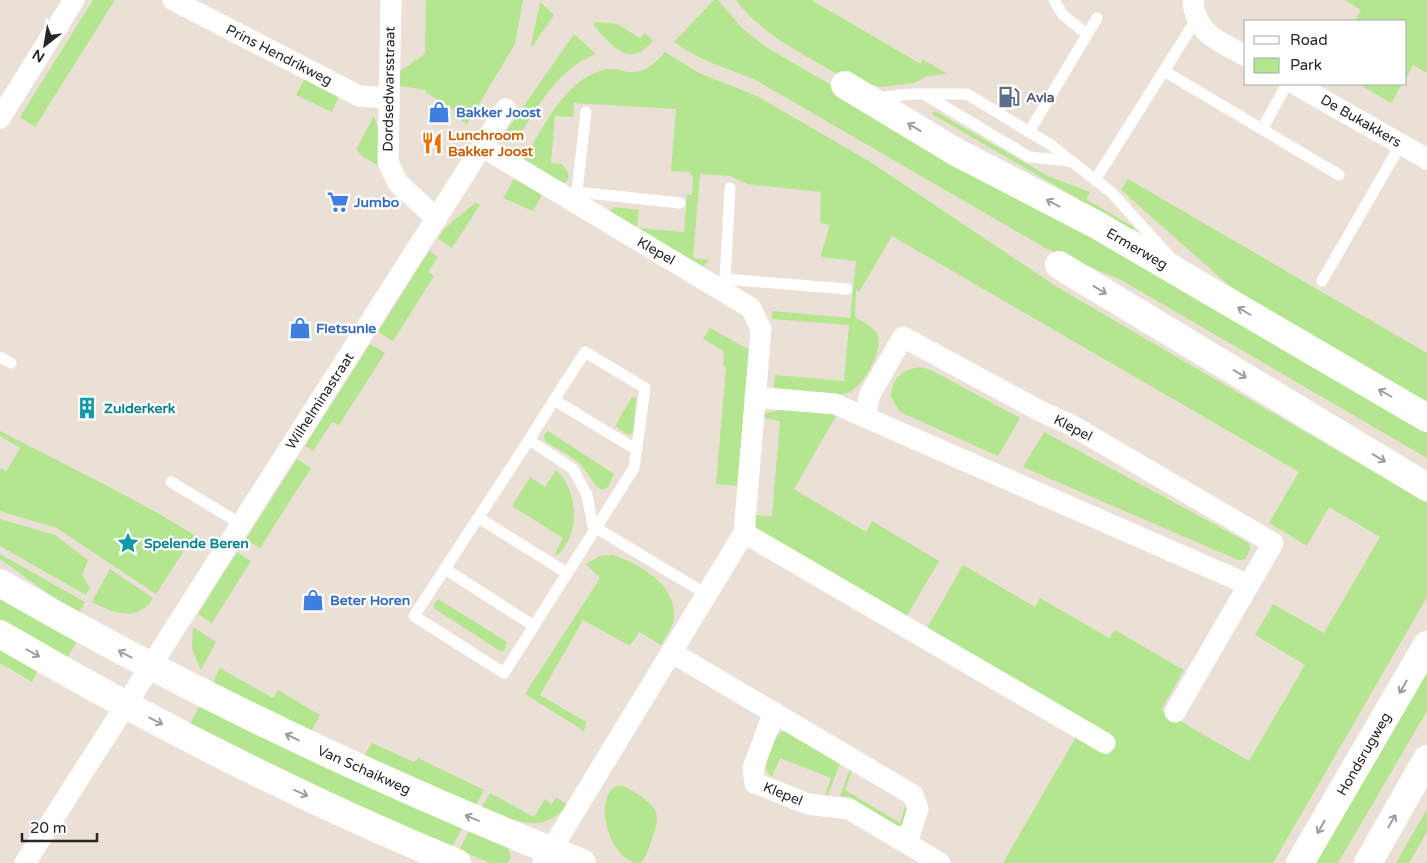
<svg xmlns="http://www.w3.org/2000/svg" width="1427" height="863" font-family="'Varela Round',sans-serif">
<rect width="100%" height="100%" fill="#ebe0d6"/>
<g fill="#b4e58f">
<path d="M93 0H115L35 127 20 117Z"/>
<path d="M426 0H523L515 44 467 124 453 115 455 111 425 92 426 90 400 86V71L425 54Z"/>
<path d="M714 0H718L742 28 766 47 1427 433V458L1121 280 1047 249 754 79C726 68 698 60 674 42Z"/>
<path d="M736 0H811L921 64 922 59 948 74 927 76 914 83 881 87 856 81 841 72 839 75C802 53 762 35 736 0Z"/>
<path d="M1345 0H1427V73L1413 65 1406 78V21H1355L1361 10Z"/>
<path d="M540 2 554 15 532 47 531 45Z"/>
<path d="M595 22 617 24 640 38 645 33 653 41C627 70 613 45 593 25Z"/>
<path d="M574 34 596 54C557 69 537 108 516 141L505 133Z"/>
<path d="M665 52 699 73 757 96 867 160 1057 287 1427 503V597L1273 863H1003L1076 737 1108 755 1116 741 926 630 963 565 1035 607 1040 598 1109 638 1115 630 1184 670 1161 710 1249 761 1305 665 1255 635 1273 604 1324 633 1380 537 1329 507 1307 546 1269 523 1299 472 892 236 859 292 856 291 855 317C863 322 872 326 877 333 885 348 863 389 847 393 830 398 800 392 782 392L774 389 775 375 844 381 849 325 772 319V311L850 318 856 261 821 257C822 246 828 237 829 225L820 223 821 192 747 184 730 176 700 174 693 258 710 260 703 266 611 214V210L614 207 639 210 637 228 684 232 687 195H692L693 178 689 172 671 171 676 109 574 103 573 117 555 116 551 163 562 164 569 174 567 181 563 184 522 162C542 131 562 83 600 71 608 68 615 69 623 71 641 76 654 65 665 52Z"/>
<path d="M305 78 339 96 332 112 296 95Z"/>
<path d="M1359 84H1402L1391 103Z"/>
<path d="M935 111 1048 176 1090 192 1086 199 1135 228 1132 230 932 114Z"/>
<path d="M374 116 380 136 379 166 362 156 356 149Z"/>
<path d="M514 179 542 195 533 211 503 198Z"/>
<path d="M1128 179 1427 353V402L1232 288 1121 190Z"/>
<path d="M475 203 480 205 452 248 438 239 445 228Z"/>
<path d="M429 251 438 257 428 272 434 276 393 341 378 332Z"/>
<path d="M710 328 750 350 737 486 716 484 726 367 723 365 724 351 703 339Z"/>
<path d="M370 344 385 353 339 425 332 422 313 451 305 446Z"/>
<path d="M919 367 933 371 1020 418 998 456 900 412 891 397C891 379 902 370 919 367Z"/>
<path d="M632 397 636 398 633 433 628 435 615 426Z"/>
<path d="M780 410 829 413 836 416 794 489 866 532 872 521 939 561 905 619 756 528 755 515 772 516 780 421 765 418 763 414Z"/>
<path d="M0 431C65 465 132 496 194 535L156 594 57 528 0 511V468L6 472 20 448 0 436Z"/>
<path d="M548 431 614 474 608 487 602 490C593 486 587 470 579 463 569 454 556 449 545 441L544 435Z"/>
<path d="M1044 432 1249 543 1250 550 1245 559 1238 560 1023 467Z"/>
<path d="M297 459 311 468 260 548 246 539Z"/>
<path d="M556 470C579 491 581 536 556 556L555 554 563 538 512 506 530 477 545 487Z"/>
<path d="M0 519 55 535 88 560 82 575 90 588 86 595 0 546Z"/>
<path d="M237 552 251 561 212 623 198 614Z"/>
<path d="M0 554 85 602 78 615 0 559Z"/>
<path d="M612 555C638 562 677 586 674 617 673 627 666 636 661 645L639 632 630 646 583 620 540 695 586 722 584 731 525 694 600 578 586 564 600 556Z"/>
<path d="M110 569 153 598C138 623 113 613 92 602Z"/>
<path d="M0 597 77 641 66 660 0 621Z"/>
<path d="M438 599 507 642 504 651H500L435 609 434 605Z"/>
<path d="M193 627 216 642 201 670 192 649Z"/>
<path d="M0 648 38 670 32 682 0 663Z"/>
<path d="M220 668 273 698 278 690 320 715 311 732 217 685 213 682Z"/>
<path d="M1427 669V711L1338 863H1314Z"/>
<path d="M200 706 364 785 462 828 452 847 328 793 189 725Z"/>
<path d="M784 731 840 763 828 795H825L831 778 780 758 772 777 767 772C764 761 773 735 784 731Z"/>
<path d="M372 743 414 762 418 758 484 790 476 805 364 756Z"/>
<path d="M850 769 852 770 845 790 900 823 906 804 907 810 903 825 897 826 850 797 840 796Z"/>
<path d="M616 786C624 785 628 788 634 792 660 808 661 814 651 842 648 850 646 858 640 863 610 863 592 799 616 786Z"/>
<path d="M490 793 534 817 545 799 552 804 556 797 568 805C541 836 514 821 482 807Z"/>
<path d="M1427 809V832L1409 863H1396Z"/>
<path d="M469 831 507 846 511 857 508 863H490L459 850Z"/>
</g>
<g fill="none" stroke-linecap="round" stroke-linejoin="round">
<g stroke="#fff" stroke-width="11">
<path d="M1054 0 1063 15 1087 34"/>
<path d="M1164 71 1339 175"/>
<path d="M927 96 1029 157 1071 161"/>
<path d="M875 98 912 94H967L1051 145 1071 161 1111 192 1170 257"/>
<path d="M1262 129 1287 84"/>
<path d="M1029 132 1097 18"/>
<path d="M1095 180 1196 20"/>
<path d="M577 192 680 203"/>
<path d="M576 199 586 112"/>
<path d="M725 279 847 289"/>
<path d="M1322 281 1401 144"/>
<path d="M721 284 725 279 730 188"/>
<path d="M0 357 11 363"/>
<path d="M529 440 414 616 504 673 634 468 645 388 585 352 554 400"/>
<path d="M637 450 554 400 529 440 573 469 587 495 593 526 706 594"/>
<path d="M171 482 241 524"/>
<path d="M479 518 567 573"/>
<path d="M445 569 534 626"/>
</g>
<g stroke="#fff" stroke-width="21">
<path d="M173 0 359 96 388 98"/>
<path d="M391 0 388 162 398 183 437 219"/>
<path d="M1193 0C1195 34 1219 41 1246 56"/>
<path d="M1295 84 1427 159"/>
<path d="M0 118 74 0"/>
<path d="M483 147 751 308 761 329 744 533 543 863"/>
<path d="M755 397 835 404 1249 585"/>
<path d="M865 416 870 394 903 337 1040 411 1071 425 1273 543 1175 712"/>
<path d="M744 533 1105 743"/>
<path d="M671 652 913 795 918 809 907 843"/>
<path d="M774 712 753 768 755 783 808 804 849 809 940 863"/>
<path d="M25 863 506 109"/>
</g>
<g stroke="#fff" stroke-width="28">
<path d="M845 85 956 152 1097 225 1427 418"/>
<path d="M1059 265 1427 487"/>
<path d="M0 583C187 691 381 783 582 863"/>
<path d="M0 634C147 720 300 798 457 863"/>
<path d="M1300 863 1427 645"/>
<path d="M1368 863 1427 759"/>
</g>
</g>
<defs><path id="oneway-shaft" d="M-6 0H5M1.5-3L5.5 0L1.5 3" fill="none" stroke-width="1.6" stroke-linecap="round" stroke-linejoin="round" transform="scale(1.25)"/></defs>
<g stroke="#9d9d9d">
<use href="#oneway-shaft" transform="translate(914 127) rotate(-149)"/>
<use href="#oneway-shaft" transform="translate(1053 203) rotate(-152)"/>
<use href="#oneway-shaft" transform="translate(1100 290) rotate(31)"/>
<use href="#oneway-shaft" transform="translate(1244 311) rotate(-150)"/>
<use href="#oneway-shaft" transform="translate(1240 374) rotate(31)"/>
<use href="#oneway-shaft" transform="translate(1385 393) rotate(-150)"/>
<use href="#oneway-shaft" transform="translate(1379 458) rotate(31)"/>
<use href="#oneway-shaft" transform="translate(33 653) rotate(30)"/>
<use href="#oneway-shaft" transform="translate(125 654) rotate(-152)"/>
<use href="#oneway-shaft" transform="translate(1403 687) rotate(120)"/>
<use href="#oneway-shaft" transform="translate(156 721) rotate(27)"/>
<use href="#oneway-shaft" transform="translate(292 737) rotate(-154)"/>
<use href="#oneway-shaft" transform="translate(301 793) rotate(24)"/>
<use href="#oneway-shaft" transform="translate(472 818) rotate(-157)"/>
<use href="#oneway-shaft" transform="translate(1392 821) rotate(-60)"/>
<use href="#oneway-shaft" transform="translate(1321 827) rotate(120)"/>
</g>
<defs>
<g id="fuel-bare" transform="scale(1.725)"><path d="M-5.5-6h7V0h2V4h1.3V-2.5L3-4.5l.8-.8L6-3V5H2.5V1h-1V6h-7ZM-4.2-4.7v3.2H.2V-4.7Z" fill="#5c6f8a" stroke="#fff" stroke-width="2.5" paint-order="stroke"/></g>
<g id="shop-bare" transform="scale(1.725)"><path d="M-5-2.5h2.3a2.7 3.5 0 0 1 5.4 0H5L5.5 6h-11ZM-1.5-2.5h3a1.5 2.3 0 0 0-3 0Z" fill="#3f7fe0" stroke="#fff" stroke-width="2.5" paint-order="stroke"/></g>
<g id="restaurant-bare" transform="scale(1.725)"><path d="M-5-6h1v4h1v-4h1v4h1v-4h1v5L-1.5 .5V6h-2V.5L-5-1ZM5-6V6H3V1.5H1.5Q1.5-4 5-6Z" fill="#e8710a" stroke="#fff" stroke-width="2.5" paint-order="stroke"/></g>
<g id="supermarket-bare" transform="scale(1.725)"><path d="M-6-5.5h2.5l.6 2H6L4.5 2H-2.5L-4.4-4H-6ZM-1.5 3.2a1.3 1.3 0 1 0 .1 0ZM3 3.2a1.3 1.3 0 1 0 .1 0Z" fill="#3f7fe0" stroke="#fff" stroke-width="2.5" paint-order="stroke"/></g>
<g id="building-bare" transform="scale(1.725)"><path d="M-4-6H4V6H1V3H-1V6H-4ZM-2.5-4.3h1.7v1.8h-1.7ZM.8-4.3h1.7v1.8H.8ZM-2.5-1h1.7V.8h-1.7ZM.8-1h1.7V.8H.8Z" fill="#0f9aa8" stroke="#fff" stroke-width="2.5" paint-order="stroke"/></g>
<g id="sight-bare" transform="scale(1.725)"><path d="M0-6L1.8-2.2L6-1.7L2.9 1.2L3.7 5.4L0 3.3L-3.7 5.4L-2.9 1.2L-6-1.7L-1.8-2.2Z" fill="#0f9aa8" stroke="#fff" stroke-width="2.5" paint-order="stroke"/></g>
</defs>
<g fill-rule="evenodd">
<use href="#fuel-bare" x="1009" y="97"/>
<use href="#shop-bare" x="439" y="112"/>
<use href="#restaurant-bare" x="432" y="143"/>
<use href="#supermarket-bare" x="338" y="202"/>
<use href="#shop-bare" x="300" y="328"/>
<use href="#building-bare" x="87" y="408"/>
<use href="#sight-bare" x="128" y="543"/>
<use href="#shop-bare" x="313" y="600"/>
</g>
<g text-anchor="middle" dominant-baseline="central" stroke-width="4.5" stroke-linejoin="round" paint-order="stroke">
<g font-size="14" fill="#262626" stroke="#fff">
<text transform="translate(279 55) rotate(27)">Prins Hendrikweg</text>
<text transform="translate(389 89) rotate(-89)">Dordsedwarsstraat</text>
<text transform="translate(1361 121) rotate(30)">De Bukakkers</text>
<text transform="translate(1137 249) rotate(30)">Ermerweg</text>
<text transform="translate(656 251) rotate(30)">Klepel</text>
<text transform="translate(320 401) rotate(-57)">Wilhelminastraat</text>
<text transform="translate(1073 428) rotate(27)">Klepel</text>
<text transform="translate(1364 754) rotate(-60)">Hondsrugweg</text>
<text transform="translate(364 770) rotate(24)">Van Schaikweg</text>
<text transform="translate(783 794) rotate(22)">Klepel</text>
</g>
<g font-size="14" font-weight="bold" fill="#4e5e75" stroke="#fff" text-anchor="start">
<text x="1026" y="97">Avia</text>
</g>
<g font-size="14" font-weight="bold" fill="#366cbe" stroke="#fff" text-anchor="start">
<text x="456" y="112">Bakker Joost</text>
<text x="354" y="202">Jumbo</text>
<text x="316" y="328">Fietsunie</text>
<text x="330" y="600">Beter Horen</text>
</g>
<g font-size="14" font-weight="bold" fill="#c56008" stroke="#fff" text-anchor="start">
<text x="448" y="135">Lunchroom<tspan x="448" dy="16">Bakker Joost</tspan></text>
</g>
<g font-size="14" font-weight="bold" fill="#0d838f" stroke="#fff" text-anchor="start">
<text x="104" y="408">Zuiderkerk</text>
<text x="144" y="543">Spelende Beren</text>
</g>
</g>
<rect x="1244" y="20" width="162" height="65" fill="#ffffff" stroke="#a8a8a8"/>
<rect x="1254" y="36" width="25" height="8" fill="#ffffff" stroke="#a8a8a8"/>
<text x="1290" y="45" font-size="15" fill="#262626">Road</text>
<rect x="1254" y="58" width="25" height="15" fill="#b4e58f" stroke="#a8a8a8"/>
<text x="1290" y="70" font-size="15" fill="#262626">Park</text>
<g transform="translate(45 45) rotate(211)" stroke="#ffffff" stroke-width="4" paint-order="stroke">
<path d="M0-4L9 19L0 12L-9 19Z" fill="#262626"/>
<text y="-8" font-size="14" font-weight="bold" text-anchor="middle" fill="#262626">N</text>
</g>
<path d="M22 833v8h75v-8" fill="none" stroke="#262626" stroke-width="2.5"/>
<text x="30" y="833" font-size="15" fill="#262626" stroke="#ffffff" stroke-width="4" paint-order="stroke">20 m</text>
</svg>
